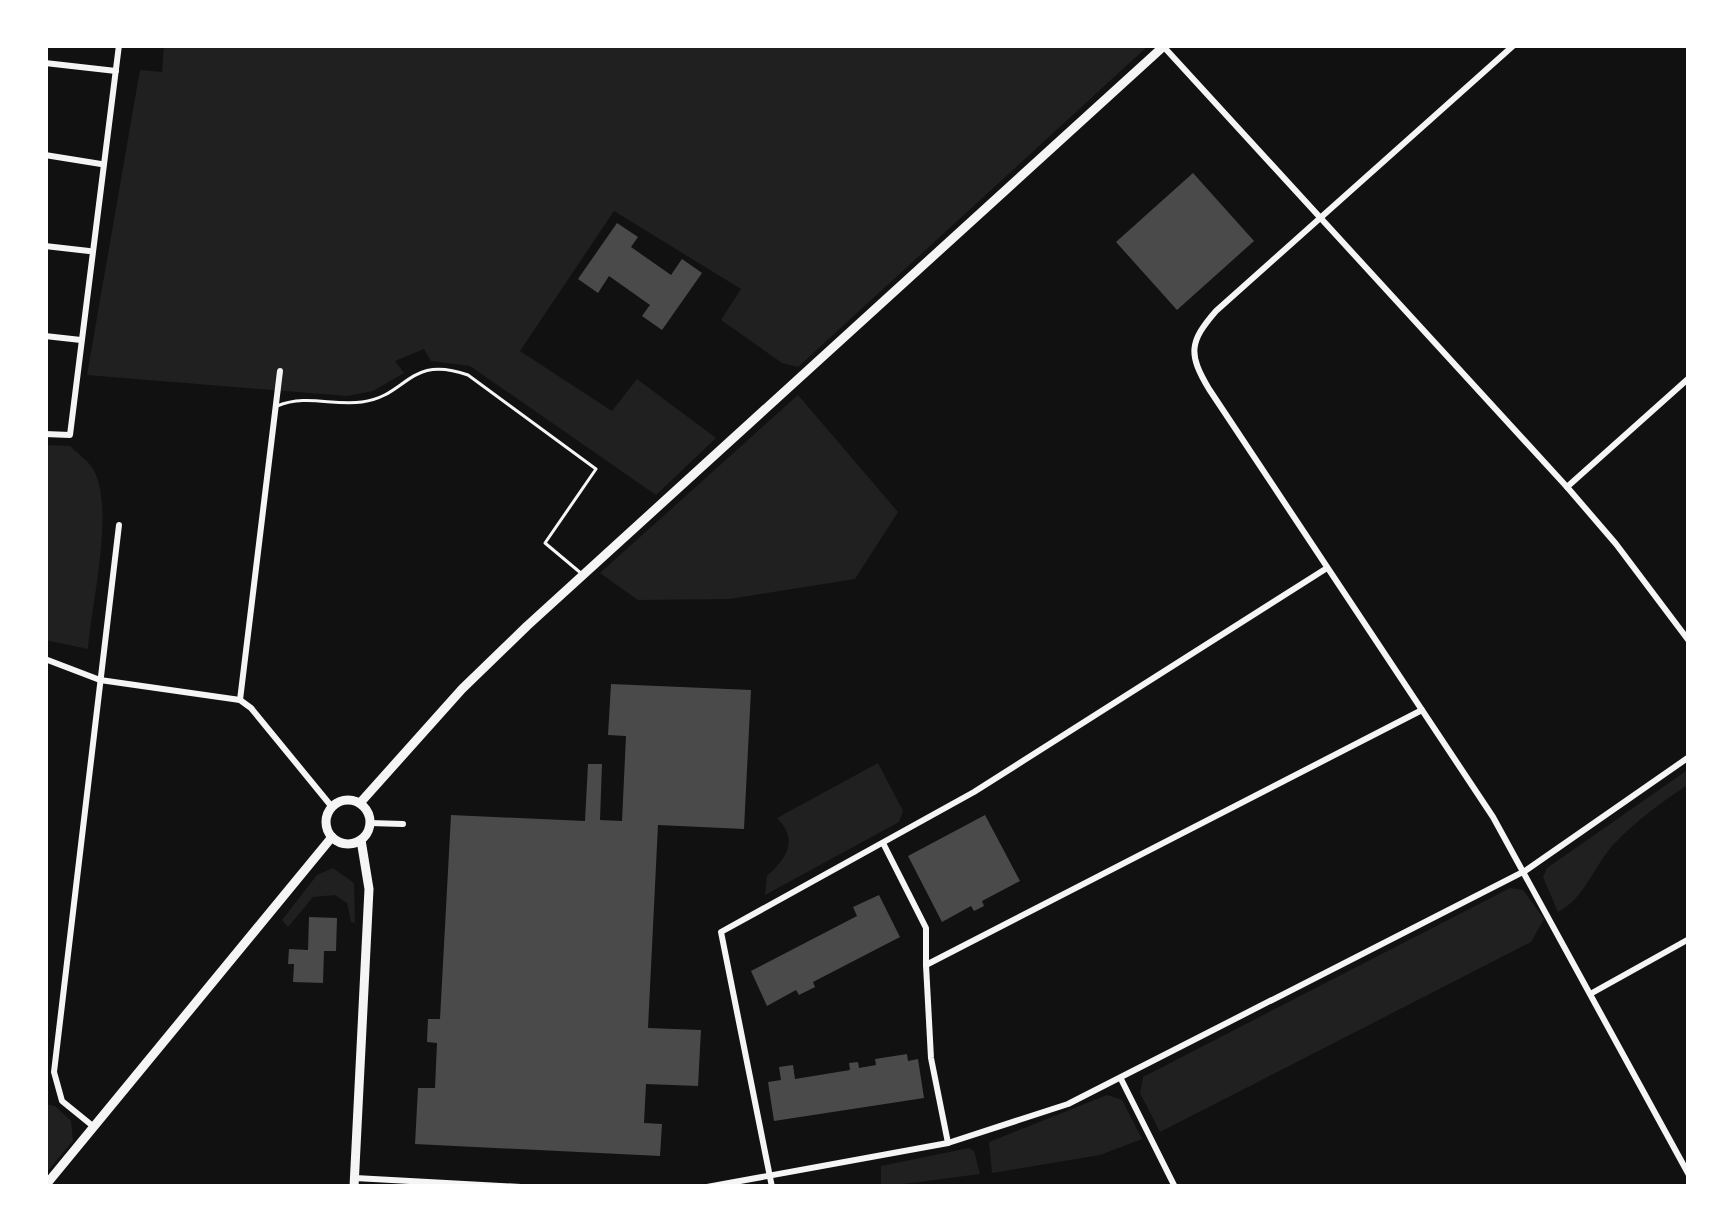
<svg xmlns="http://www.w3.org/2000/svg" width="1734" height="1232" font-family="'Alegreya Sans',sans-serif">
<rect width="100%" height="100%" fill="#111"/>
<g fill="#202020">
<path d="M164 45H1149L798 367 782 363 721 320 741 289 614 211 520 351 612 411 637 379 716 438 656 495 470 366 431 361 424 349 395 361 404 373 373 391 347 396 87 375 140 70 162 72Z"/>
<path d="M798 395 898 512 855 579 729 599 638 600 600 573Z"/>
<path d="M45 445 70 446C76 452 86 459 91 466 117 501 91 605 88 649L45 640Z"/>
<path d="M878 763 903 811 899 822 765 895 767 876C787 858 799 840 777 818Z"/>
<path d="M1689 769V784C1662 802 1635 821 1613 845 1594 866 1584 899 1558 912L1543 877 1547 868Z"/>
<path d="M333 868 354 883 355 923 351 922 347 903 335 895 313 897 288 927 282 920 317 875Z"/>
<path d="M1510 888 1523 890 1544 919 1531 942 1160 1132 1140 1093 1143 1077Z"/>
<path d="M1107 1095 1122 1100 1142 1139 1100 1155 992 1173 989 1142Z"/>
<path d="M45 1104 55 1106 71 1121 73 1141 45 1174Z"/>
<path d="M969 1148 974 1151 980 1174 881 1187V1166Z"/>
</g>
<g fill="#4a4a4a">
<path d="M1193 173 1254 241 1177 310 1116 242Z"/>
<path d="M617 223 638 237 631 247 671 275 682 259 702 273 662 330 642 316 650 305 609 276 598 293 578 279Z"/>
<path d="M611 684 751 690 744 829 658 825 648 1028 701 1030 698 1086 646 1084 644 1123 662 1124 660 1156 415 1144 418 1088H435L437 1043 427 1042 428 1019H440L451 815 585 821 588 764H602L600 820 622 821 626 736 608 735Z"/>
<path d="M985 815 1020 881 982 901 984 906 974 911 971 906 942 922 908 856Z"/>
<path d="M879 895 900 937 813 982 815 987 799 995 796 990 767 1006 751 971 857 916 853 907Z"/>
<path d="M309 917 337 918 336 951H324L323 983 293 982 294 964H288L289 949 308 950Z"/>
<path d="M907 1054 908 1061 918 1059 924 1098 774 1121 768 1082 781 1080 779 1067 793 1065 795 1079 850 1070 849 1063 858 1062 859 1068 876 1065 875 1059Z"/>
</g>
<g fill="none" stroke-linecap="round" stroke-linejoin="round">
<path stroke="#f5f5f5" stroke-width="3" d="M277 406C307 394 332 406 362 402 408 396 408 354 468 375L596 469 545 543 582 574"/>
<g stroke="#f5f5f5" stroke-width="6">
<path d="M1514 45 1216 311C1189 342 1188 354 1209 389L1493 817 1689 1175"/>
<path d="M1163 46 1567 487 1616 544 1689 641"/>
<path d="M45 63 116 71"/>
<path d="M45 155 101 164"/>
<path d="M45 246 89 251"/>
<path d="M45 336 81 340"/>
<path d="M45 434 70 435 119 45"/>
<path d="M1567 487 1689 378"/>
<path d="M45 659 100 680 240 700 251 708 332 807"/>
<path d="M240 700 280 371"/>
<path d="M370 823 403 824"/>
<path d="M883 843 926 928V965L1422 710"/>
<path d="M926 965 931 1058 948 1143"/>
<path d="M1592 993 1689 939"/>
<path d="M1121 1079 1175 1187"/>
<path d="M94 1127 62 1101 54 1072 119 525"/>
<path d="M355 1178 521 1187"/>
<path d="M707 1187 948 1143 1068 1104 1525 871 1689 757"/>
<path d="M772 1187 721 932 974 792 1327 568"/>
</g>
<g stroke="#f5f5f5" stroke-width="9">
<circle cx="348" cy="822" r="22"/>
<path d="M360 803 462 689 527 626 1165 45"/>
<path d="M45 1186 332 837"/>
<path d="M354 1187 369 889 361 840"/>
</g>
</g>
<rect width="1734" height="1232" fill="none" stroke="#ffffff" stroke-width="96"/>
</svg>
